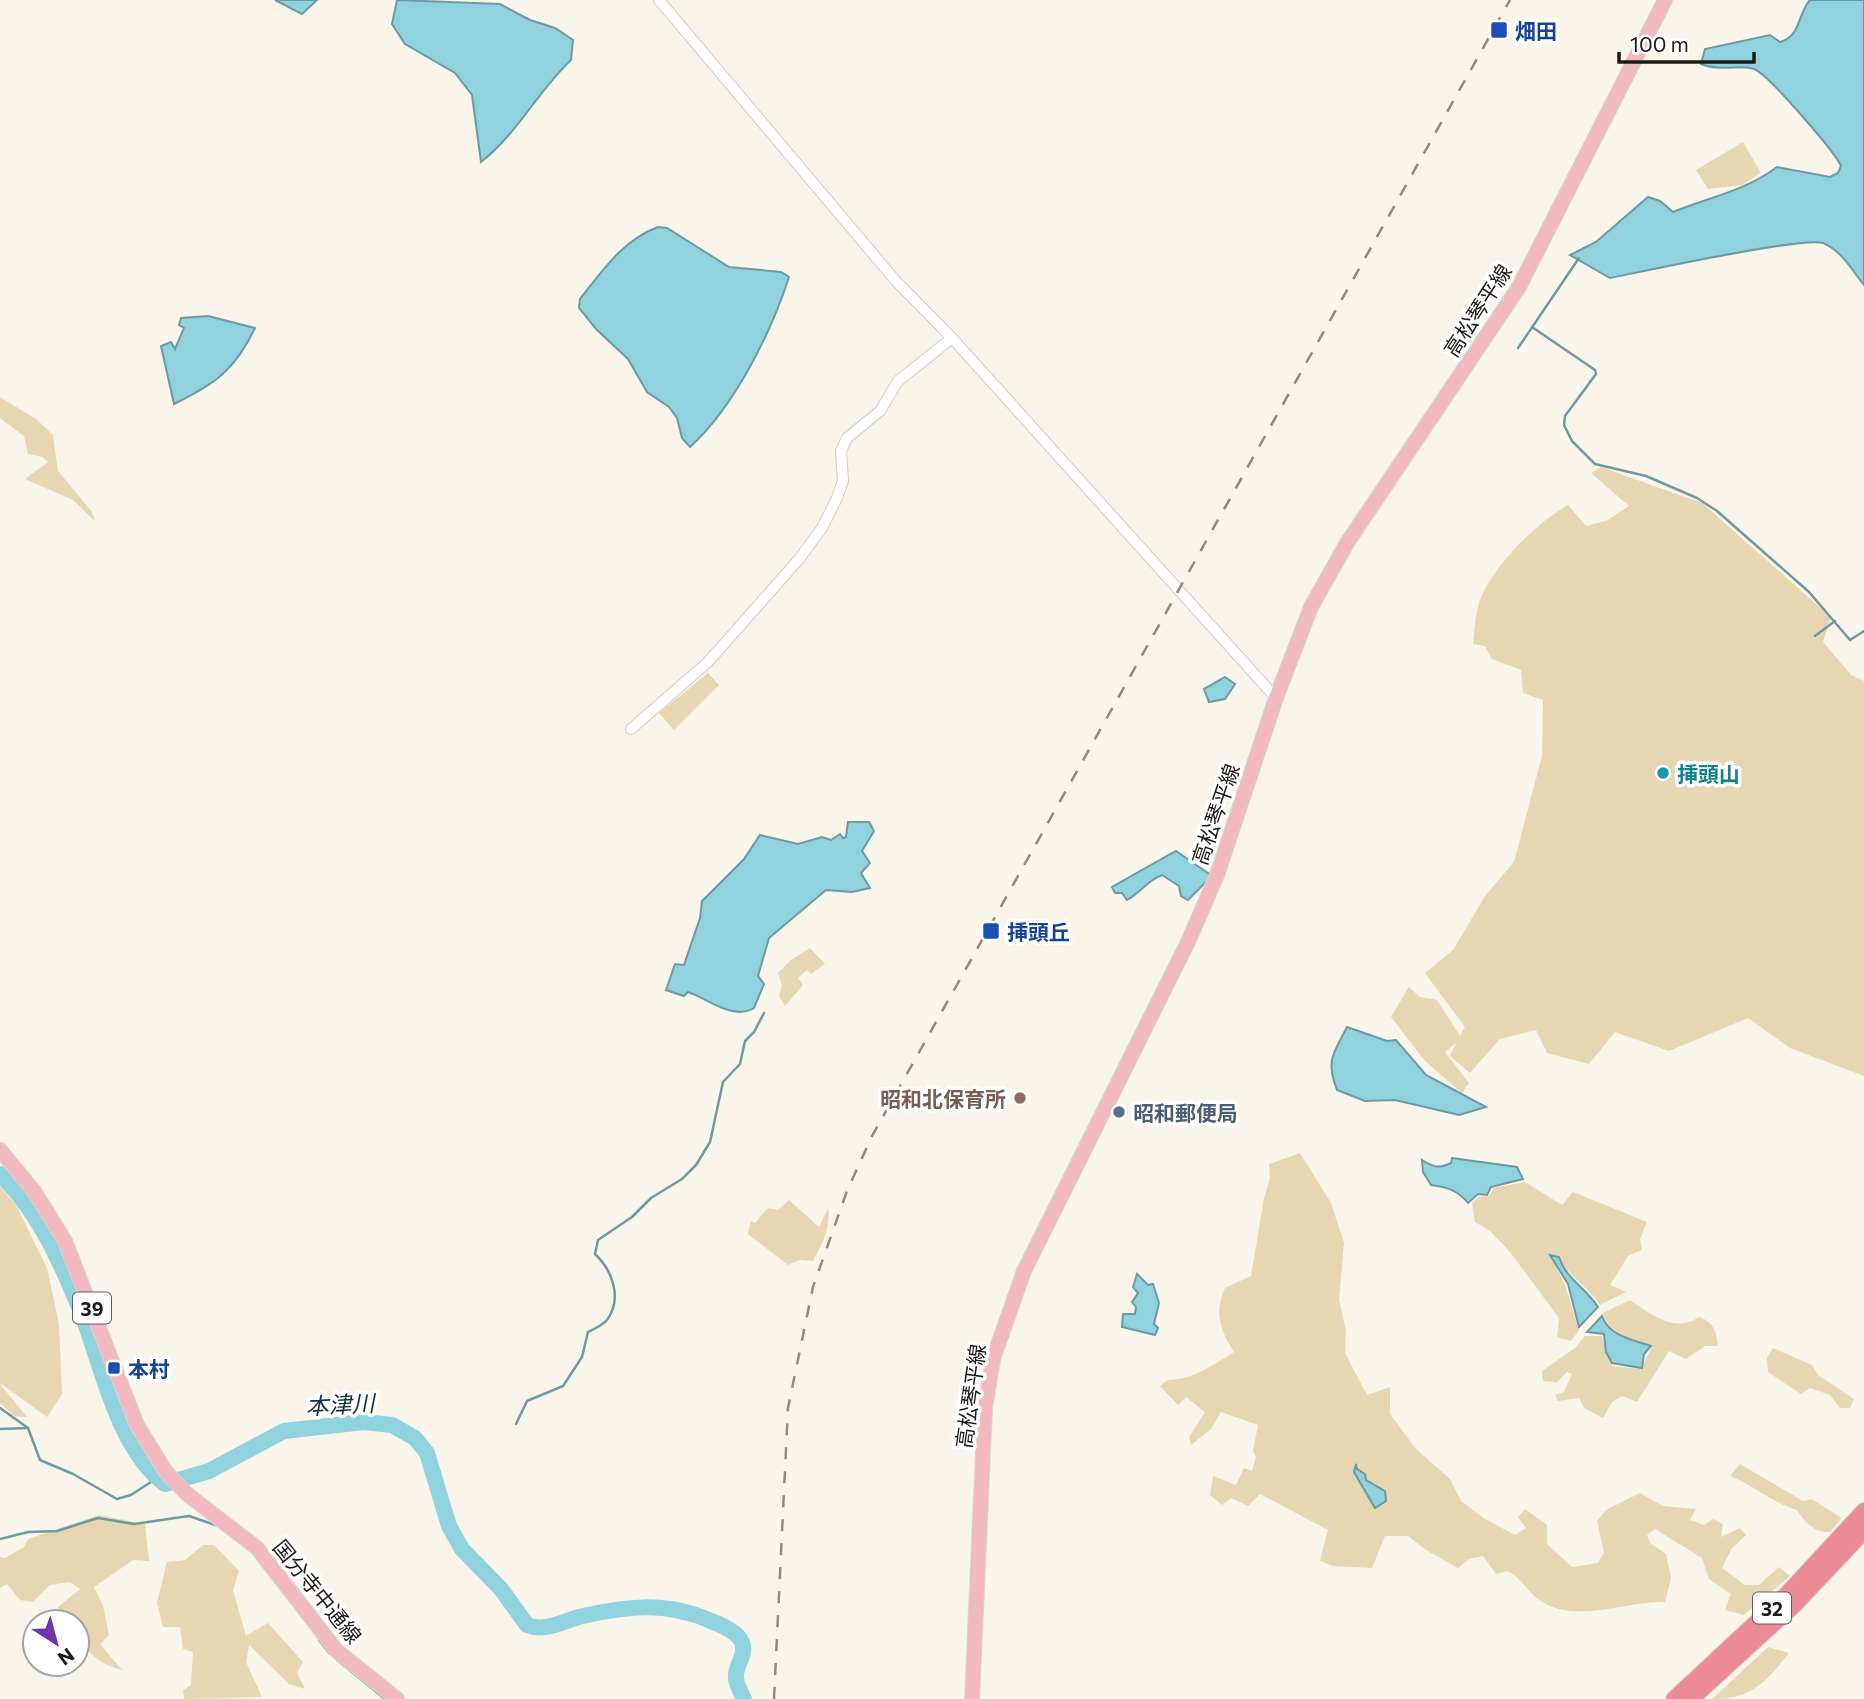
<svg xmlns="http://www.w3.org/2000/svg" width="1864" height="1699" font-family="Commissioner,'Noto Sans JP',sans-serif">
<rect width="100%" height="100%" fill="#faf5ea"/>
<g fill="#e6d6b2">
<path d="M1743 142 1761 173 1742 185 1708 189 1696 170Z"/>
<path d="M0 397 36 419 53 435 58 471 92 512 95 521 73 500 25 479 48 462 43 457 28 454 24 436 0 418Z"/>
<path d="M1601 467 1702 503 1831 617 1823 642 1851 675 1864 681V1076L1790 1048 1748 1018 1669 1051 1615 1032 1589 1064 1547 1053 1536 1030 1500 1039 1470 1073 1450 1056 1456 1043 1445 1052 1469 1083 1462 1093 1425 1061 1391 1017 1409 987 1420 997 1437 1000 1460 1036 1465 1027 1425 973 1453 950 1485 896 1514 862 1542 756 1543 700 1523 693 1521 670 1492 659 1485 646 1473 644C1475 630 1475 613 1480 600 1494 565 1536 523 1568 505L1586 526 1606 521 1629 506 1591 473Z"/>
<path d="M708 673 719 685 674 730 659 713Z"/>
<path d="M810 948 825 964 811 974 807 970 798 978 803 985 785 1006 779 996 782 986 778 973 791 960Z"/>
<path d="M1300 1153 1331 1203 1344 1243 1339 1300 1346 1331 1345 1353 1367 1395 1390 1387V1414L1416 1449 1450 1479 1461 1501 1485 1519 1515 1535 1526 1528 1518 1517 1525 1509 1547 1525V1544L1572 1567 1598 1563 1604 1553 1597 1521 1606 1510 1640 1493 1663 1506 1696 1509 1690 1520 1704 1525 1713 1519 1723 1524 1721 1537 1740 1528 1746 1535 1732 1548 1722 1568 1745 1585H1759L1779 1567 1790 1576 1744 1615 1725 1610 1731 1594 1709 1579 1702 1558 1655 1529 1647 1535 1650 1543 1666 1554 1671 1578 1665 1602C1626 1600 1574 1626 1538 1599 1526 1590 1522 1578 1507 1571L1496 1574 1483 1556 1469 1559 1458 1568 1426 1550 1408 1536H1385L1372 1568 1333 1566 1320 1561 1328 1530 1260 1494 1248 1506 1231 1498 1222 1505 1210 1495 1213 1476 1236 1485 1244 1468 1252 1471 1256 1457 1253 1451 1258 1425 1221 1412 1211 1429 1191 1445 1189 1437 1205 1412 1186 1397 1178 1405 1160 1386 1168 1380C1193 1380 1213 1365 1234 1352 1220 1330 1214 1313 1225 1288L1251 1276 1264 1198 1270 1178 1269 1164Z"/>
<path d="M1525 1182 1562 1205 1573 1192 1647 1222 1640 1239 1642 1250 1628 1256 1610 1285 1626 1292 1600 1305C1588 1286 1567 1276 1559 1256L1550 1254 1565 1285 1579 1330 1571 1341 1557 1337 1559 1318 1510 1252 1490 1231 1475 1222 1472 1203 1479 1197 1489 1196 1494 1188Z"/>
<path d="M0 1186 16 1205 47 1268 59 1324 62 1394 47 1417 0 1383Z"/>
<path d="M789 1200 819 1227 828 1208C831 1228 822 1244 813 1261L799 1260 788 1265 748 1234 751 1221 755 1223 768 1208 778 1210Z"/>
<path d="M1630 1300C1651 1314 1675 1334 1699 1317 1714 1322 1716 1332 1718 1346H1705L1686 1359 1669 1351 1637 1402 1622 1396 1612 1402 1603 1418 1584 1408 1579 1398 1558 1401 1555 1395 1564 1392 1572 1374 1567 1372 1557 1382 1543 1381 1542 1371 1575 1348 1585 1336H1602L1612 1366 1641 1369 1652 1347C1634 1339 1609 1335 1603 1313Z"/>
<path d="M1773 1348 1812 1365 1818 1375 1854 1399 1850 1408H1840L1830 1395 1810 1388 1801 1394 1768 1372 1767 1358Z"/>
<path d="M0 1384 27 1417 14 1416 0 1403Z"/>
<path d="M1740 1464 1803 1501 1811 1499 1842 1518 1830 1532C1815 1533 1805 1523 1797 1510 1771 1502 1755 1486 1730 1476Z"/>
<path d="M99 1515 145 1524 149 1561 133 1560 94 1587 103 1606 109 1635 100 1644 122 1670C99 1665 77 1646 77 1622H68L58 1607 80 1589 70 1582 50 1585 33 1602 20 1600 7 1584 0 1588V1557L5 1558 24 1547 28 1539Z"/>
<path d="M203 1545H214L239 1571 233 1590 246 1636 268 1623 303 1662 297 1673 305 1689 289 1684 249 1645 246 1662 262 1697 184 1699 183 1690 191 1685 193 1652 183 1649 180 1627H163L157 1603 167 1562 185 1560Z"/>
<path d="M1768 1647 1789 1653C1765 1683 1752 1699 1712 1699Z"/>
</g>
<g fill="#90d2de" stroke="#6d9ba2" stroke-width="2">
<path d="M275 0H317L302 14Z"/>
<path d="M397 0 500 4 530 20 555 28 573 40 571 60C538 91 517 134 481 162L472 95 455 73 405 44 392 24Z"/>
<path d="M1810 0H1864V285C1852 270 1841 250 1823 243 1804 236 1641 272 1610 278L1570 255 1596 242 1648 197 1660 201 1673 212C1710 197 1745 191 1777 167L1830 177 1838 173 1841 166C1835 152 1767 73 1754 69 1742 64 1719 72 1701 64L1705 49 1770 35 1780 42C1801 36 1797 15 1810 0Z"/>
<path d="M658 227 667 228 729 267 781 272 789 277C771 333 734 407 690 447L682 438 677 418 669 407 647 392 628 359 596 329 579 308 580 299C603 270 623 240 658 227Z"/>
<path d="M208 316 255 328C235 370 215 384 174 404L161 346 171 342 175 349 184 328 179 325 181 318Z"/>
<path d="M1225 677 1235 684 1225 699 1209 702 1204 689Z"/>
<path d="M848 822H869L874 831 862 851 870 863 861 873 870 888 852 892 826 890 769 938 758 976 764 984 754 1008C733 1021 707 998 688 992L684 996 666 990 675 964 684 965 700 918 702 901 744 859 760 835 798 844 822 837 831 840 840 834 843 838 846 837Z"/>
<path d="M1176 851 1212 876 1188 900 1181 896 1179 886 1162 875C1148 880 1141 892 1127 900L1122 893H1115L1112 887Z"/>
<path d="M1347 1027 1387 1041 1396 1040 1426 1075 1486 1107 1459 1115 1395 1100 1365 1101 1337 1090C1325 1060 1334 1053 1347 1027Z"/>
<path d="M1452 1158 1517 1167 1523 1179 1491 1187 1487 1195 1478 1194 1468 1203C1458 1190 1446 1187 1431 1185L1423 1172 1422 1160C1433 1167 1439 1169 1451 1163Z"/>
<path d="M1550 1255 1559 1257C1565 1278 1586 1288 1598 1307L1579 1327 1568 1284Z"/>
<path d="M1137 1274 1148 1285 1153 1284 1159 1303 1154 1324 1158 1328 1155 1335 1122 1327 1123 1314H1135L1136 1307 1132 1302 1138 1293 1133 1287Z"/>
<path d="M1602 1316C1609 1336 1633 1340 1651 1346L1644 1354 1642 1368 1612 1363 1606 1352 1604 1334 1587 1332Z"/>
<path d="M1356 1464 1357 1469 1365 1474 1366 1480 1385 1491 1386 1501 1375 1508 1354 1472Z"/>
</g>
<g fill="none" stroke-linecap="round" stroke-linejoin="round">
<g stroke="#6d9ba2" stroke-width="2.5">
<path d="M1532 327 1595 370 1596 374 1565 416 1564 425 1572 441 1595 464 1646 476 1697 498 1717 511 1809 592 1850 640 1864 631"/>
<path d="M1518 348 1579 258"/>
<path d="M1815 636 1835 621"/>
<path d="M0 1408 28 1428 40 1460 73 1474 117 1499 131 1495 157 1478"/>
<path d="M516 1424 527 1401 563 1386 582 1357 588 1332C594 1329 603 1325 607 1320 623 1298 612 1270 595 1254L598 1240 632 1217 651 1198 682 1179 696 1165 710 1142 723 1082 740 1064 745 1041 754 1032 764 1013"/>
<path d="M0 1429 28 1428"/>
<path d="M0 1539 28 1532 57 1531 98 1518 134 1524 189 1516 218 1526"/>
<path d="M319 1640 330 1654"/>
<path d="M335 1658 385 1699"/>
</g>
<path stroke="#90d2de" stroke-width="16" d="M0 1174C39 1212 61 1263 81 1312 102 1366 117 1448 165 1484L209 1471 284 1431 364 1422 392 1425 415 1438 427 1453 449 1526 462 1549 501 1589 527 1625C545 1632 561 1622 579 1617 626 1606 666 1601 711 1621 721 1625 737 1631 742 1642 747 1656 734 1666 736 1679 737 1685 741 1693 744 1699"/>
<g stroke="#d2cdc2" stroke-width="12">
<g id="minor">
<path d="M659 0 895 280 952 338 1276 698"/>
<path d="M631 729 708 662 800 558 822 528 837 498 843 481 841 451 847 438 880 411 898 381 952 338"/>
</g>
</g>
<g stroke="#d6d6d5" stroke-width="16">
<g id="major">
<path d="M0 1150 34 1191 65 1241 137 1425 166 1472 187 1494 257 1548 336 1650 397 1699"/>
<path d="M972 1699 985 1408 993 1359 1024 1271 1188 942 1217 875 1276 698 1311 607 1347 543 1519 287 1665 0"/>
</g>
</g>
<g stroke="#d6d6d5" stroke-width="18">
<g id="highway">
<path d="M1674 1699 1787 1594 1864 1511"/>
<path d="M1691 1699 1795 1604 1864 1531"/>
</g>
</g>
<use href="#minor" stroke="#fff" stroke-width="10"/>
<use href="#major" stroke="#f2b9c0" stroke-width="14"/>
<use href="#highway" stroke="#ea8b96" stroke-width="16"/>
<path stroke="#8e8a82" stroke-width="2.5" stroke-dasharray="12 12" stroke-linecap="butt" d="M774 1699 788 1408 813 1287 847 1191 872 1136 1510 0"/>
</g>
<g fill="#1a4fb4" stroke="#fff" stroke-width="2.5">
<rect x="1490" y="21" width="18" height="18" rx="3.5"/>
<rect x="982" y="922" width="18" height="18" rx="3.5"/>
<rect x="107" y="1361" width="14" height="14" rx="3.5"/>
</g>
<circle fill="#0f9aa8" stroke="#fff" stroke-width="2.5" cx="1663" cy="773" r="7"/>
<circle fill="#8d6e63" stroke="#fff" stroke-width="2.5" cx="1020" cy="1098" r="7"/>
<circle fill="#5c6f8a" stroke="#fff" stroke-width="2.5" cx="1119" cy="1112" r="7"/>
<g text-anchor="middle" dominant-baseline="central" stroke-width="7" stroke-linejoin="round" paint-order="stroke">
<g fill="#fff" stroke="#605f5c" stroke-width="2">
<rect x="73" y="1292.5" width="38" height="31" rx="5"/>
<rect x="1753" y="1592.5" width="38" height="31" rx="5"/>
</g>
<g font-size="19" font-weight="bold" fill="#1c1a16">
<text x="92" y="1308">39</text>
<text x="1772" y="1608">32</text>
</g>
<g font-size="21" font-weight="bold" fill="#164399" stroke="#fff" text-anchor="start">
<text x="1515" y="30">畑田</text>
<text x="1007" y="931">挿頭丘</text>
<text x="128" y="1368">本村</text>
</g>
<g font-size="21" fill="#1c1a16" stroke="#fff">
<text transform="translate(1477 310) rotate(-57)">高松琴平線</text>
<text transform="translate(1215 814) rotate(-71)">高松琴平線</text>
<text transform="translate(970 1396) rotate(-82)">高松琴平線</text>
<text transform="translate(318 1591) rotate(51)">国分寺中通線</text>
</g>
<g font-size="21" font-weight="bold" fill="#0d838f" stroke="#fff" text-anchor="start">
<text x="1677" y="773">挿頭山</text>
</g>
<g font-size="21" font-weight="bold" fill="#785e54" stroke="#fff" text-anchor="end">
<text x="1006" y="1098">昭和北保育所</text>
</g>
<g font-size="21" font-weight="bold" fill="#4e5e75" stroke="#fff" text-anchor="start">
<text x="1133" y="1112">昭和郵便局</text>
</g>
<g font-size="23" font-style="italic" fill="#113238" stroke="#fff">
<text transform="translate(340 1404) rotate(-3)">本津川</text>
</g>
</g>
<g transform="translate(56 1643) rotate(144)"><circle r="33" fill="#ffffff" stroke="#a4a3a2" stroke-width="2"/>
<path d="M0-5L12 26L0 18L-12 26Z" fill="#6d36ac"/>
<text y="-10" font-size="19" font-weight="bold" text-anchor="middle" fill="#1c1a16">N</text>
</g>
<path d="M1619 52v10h135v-10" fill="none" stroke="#1c1a16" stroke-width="3.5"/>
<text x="1630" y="52" font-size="21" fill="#1c1a16" stroke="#ffffff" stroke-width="5" paint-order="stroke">100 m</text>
</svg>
